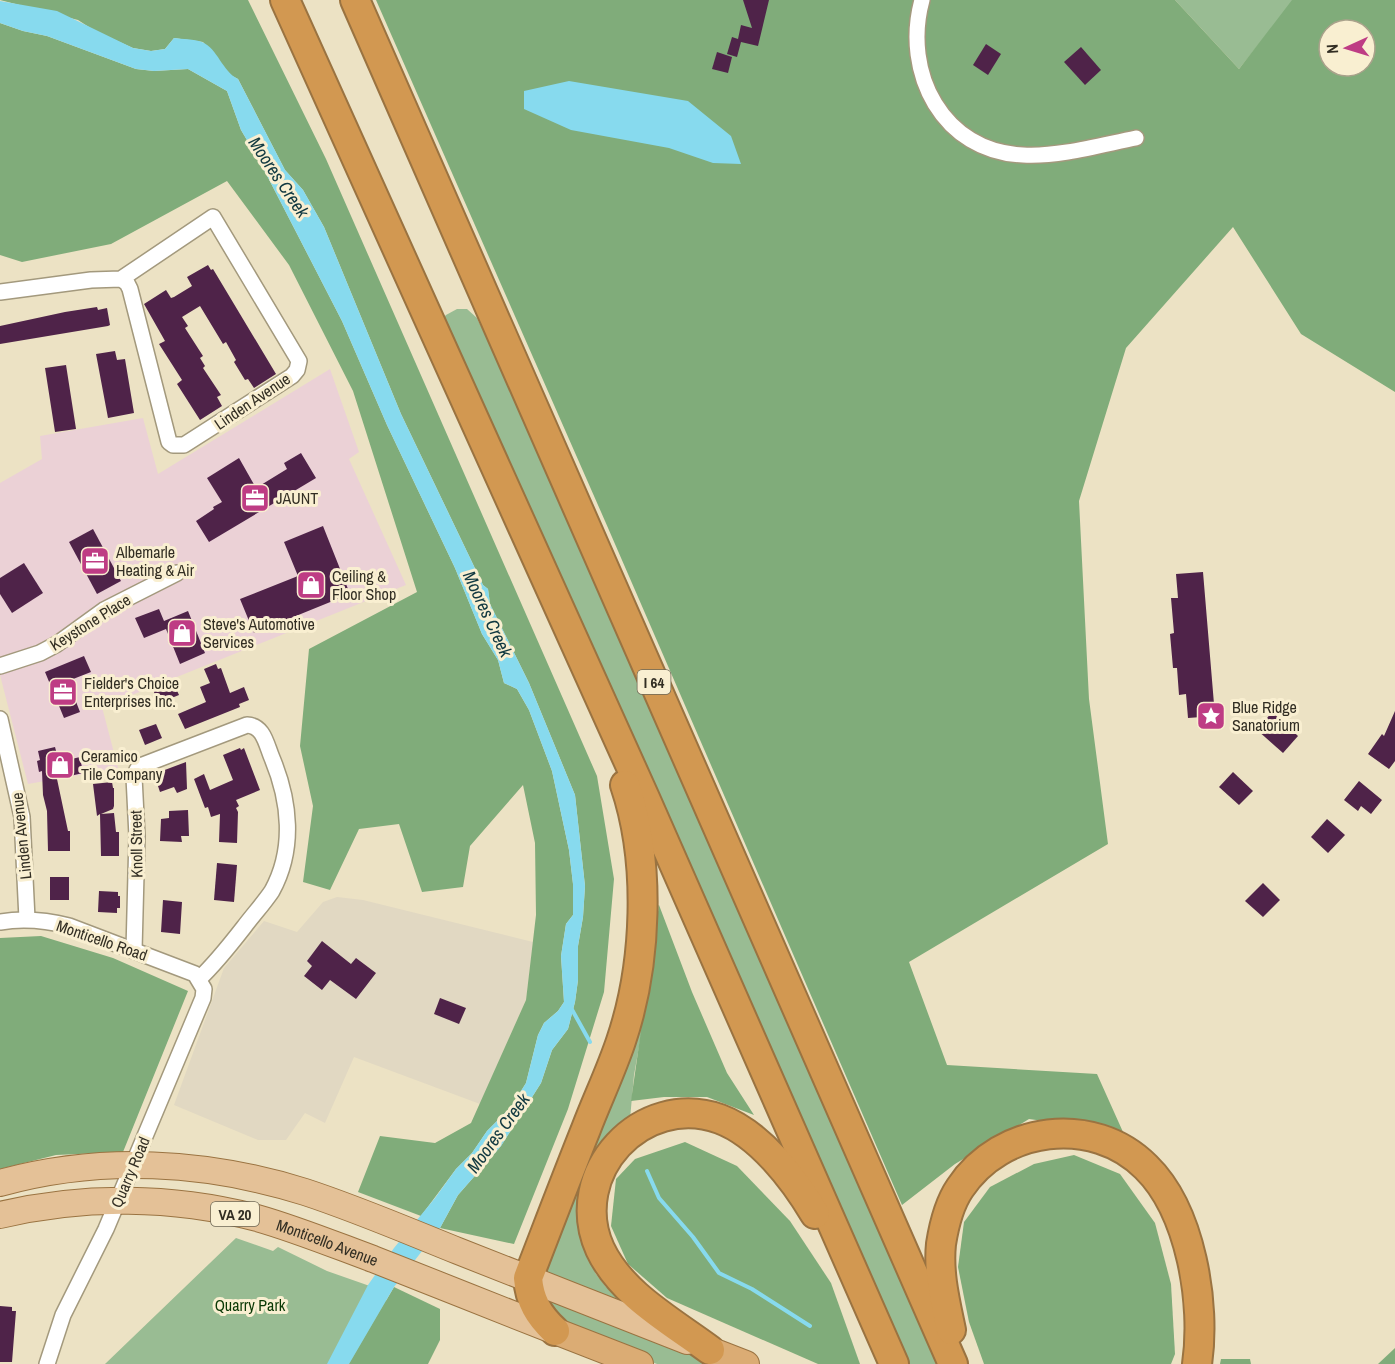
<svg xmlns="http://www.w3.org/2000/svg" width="1395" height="1364" font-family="'Archivo Narrow',sans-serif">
<rect width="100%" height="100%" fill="#ece2c4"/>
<path fill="#ebd1d6" d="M330 369 359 452 349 459 406 585 102 707 118 768 28 784 0 675V483L42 459 40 436 143 418 158 474Z"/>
<path fill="#e1d8c2" d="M337 897 363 900 533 942 526 1000 480 1104 354 1057 325 1123 305 1113 286 1140H258L174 1105 224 968 264 921 297 932 323 902Z"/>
<g fill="#99bc93">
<path d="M1175 0H1294L1239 69Z"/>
<path d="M457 309H467L477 318 493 351 938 1364H904L441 320 446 315Z"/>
<path d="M659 905 642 1030 634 1075 630 1119 582 1184 578 1213 583 1247 596 1274 606 1287 619 1297 618 1300 552 1277 542 1266 647 913Z"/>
<path d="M236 1238 273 1251 278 1247 327 1271 384 1291 398 1364H105Z"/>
<path d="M548 1299 717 1364H657L609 1346 545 1310Z"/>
</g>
<g fill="#80ac7a" fill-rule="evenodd">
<path d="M0 0H248L326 159 597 776 614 879 604 992 568 1109 514 1244 440 1228 458 1195 501 1146 541 1083 552 1050 568 1029 575 1002 578 980V946L583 917 585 886 575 795 529 683 490 604 488 589 483 585 401 414 324 227 303 190 285 170 238 79 230 75 203 42 174 38 165 49 151 51 133 48 95 31 78 20Z"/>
<path d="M376 0H1175L1239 69 1292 0H1395V392L1301 334 1233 227 1126 348 1079 501 1089 699 1108 844 909 962 947 1065 1097 1074 1123 1132 1029 1119 955 1164 902 1205 605 521ZM1329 30H1365V66H1329Z"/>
<path d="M0 23 23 31 47 36 136 69 154 71 188 69 227 91 241 130 260 162 342 321 387 425 455 568 482 634 498 660 504 683 517 689 529 710 552 771 569 850 573 884V915L566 924 561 956 564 1002 558 1011 544 1023 538 1035 526 1083 511 1107 487 1131 472 1153 456 1169 421 1216 358 1192 380 1136 435 1143 471 1123 526 1000 536 915 535 843 523 785 470 846 463 887 422 892 399 824 359 829 330 890 303 882 313 806 300 746 309 649 417 592 353 391 289 265 227 181 111 244 22 262 0 255Z"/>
<path d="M659 905 692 992 727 1073 754 1115 707 1097H664L631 1101Z"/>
<path d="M41 936 113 958 188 991 123 1152 56 1155 0 1169V938Z"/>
<path d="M685 1142 737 1166 790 1221 831 1283 860 1364H818L667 1298 628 1264 611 1226 616 1179 635 1159Z"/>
<path d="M1074 1155 1120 1174 1155 1223 1171 1284 1175 1354 1171 1364H984L969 1322 958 1267 964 1222 990 1187 1034 1164Z"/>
<path d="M394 1287 440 1309V1340L428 1364H349Z"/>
<path d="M1395 1348V1364H1378Z"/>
<path d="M1221 1359H1250L1251 1364H1220Z"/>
</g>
<g fill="#87daee">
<path d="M0 1 57 11 133 48 151 51 165 49 174 38C182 39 194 39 202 42 218 49 222 71 238 79L285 170 303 190 324 227 401 414 483 585 488 589 490 604 529 683 575 795 585 886 583 917 578 946V980L575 1002 568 1029 552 1050 541 1083 501 1146 458 1195 440 1228 394 1287 349 1364H327L368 1285 394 1248 435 1198 456 1169 472 1153 487 1131 511 1107 526 1083 538 1035 544 1023 558 1011 564 1002 561 956 566 924 573 915V884L569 850 552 771 529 710 517 689 504 683 498 660 482 634 455 568 387 425 342 321 260 162 241 130 227 91 188 69 154 71 136 69 47 36 23 31 0 23Z"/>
<path d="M569 81 688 101 731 136 741 164 713 163 669 148 571 130 524 109V91Z"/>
</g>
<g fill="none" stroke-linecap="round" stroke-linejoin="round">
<g stroke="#87daee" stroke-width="4">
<path d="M570 1006 590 1042"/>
<path d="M647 1171 659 1198 693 1237 719 1273 752 1289 810 1326"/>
</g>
</g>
<g fill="#4f2349">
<path d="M743 0H769L758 46 741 42 737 57 727 54 732 37 738 39 741 25 752 28Z"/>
<path d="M986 44 1001 54 988 75 973 65Z"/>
<path d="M1081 47 1101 70 1085 85 1064 62Z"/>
<path d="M717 52 732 57 728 73 712 69Z"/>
<path d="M208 265 211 270 213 269 276 374 254 388 248 379 245 380 234 362 236 360 226 342 223 344 200 306 182 317 188 326 185 328 203 356 200 358 205 366 203 368 221 395 217 397 222 406 200 420 177 384 182 380 159 344 165 341 144 304 166 290 171 298 174 297 192 286 187 277Z"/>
<path d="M97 307 98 310 107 308 110 325 108 326 0 344V326L65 312Z"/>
<path d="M115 351 117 360 125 359 134 413 108 418 96 354Z"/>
<path d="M66 365 76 429 55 432 45 368Z"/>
<path d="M301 453 316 478 209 542 196 521 214 509 213 507 222 502 207 478 239 458 256 488 287 469 284 463Z"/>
<path d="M323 526 350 594 254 633 240 599 298 576 284 542Z"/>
<path d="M93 529 121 581 97 594 69 542Z"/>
<path d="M24 563 43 593 12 613 0 594V578Z"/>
<path d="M1203 572 1215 716 1188 718 1186 694 1179 695 1177 668H1173L1170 634 1174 633 1171 598H1178L1176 574Z"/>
<path d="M159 609 164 621 188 611 205 653 180 664 166 629 144 638 135 618Z"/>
<path d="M84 656 91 672 68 681 80 712 64 718 45 672Z"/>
<path d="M216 664 218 669 221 668 230 693 244 687 249 700 239 704 240 707 185 729 178 714 206 702 200 687 210 683 204 669Z"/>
<path d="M173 682 179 695 159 703 153 690Z"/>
<path d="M1395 711V761L1389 769 1368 754 1382 734 1384 736Z"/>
<path d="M1272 712 1298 736 1283 753 1257 730Z"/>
<path d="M156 724 162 738 145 745 139 730Z"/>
<path d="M55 747 59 762 80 757 83 773 57 779 68 831H70V851H48L47 811 43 795 42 771 39 772 37 761 40 760 38 751Z"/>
<path d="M240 748 241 750 244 748 260 790 236 800 239 806 236 808 238 812 237 843 219 842 220 814 211 817 208 807 205 808 194 779 204 774 210 790 233 780 223 755Z"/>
<path d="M186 762 187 789 177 793 174 787 160 792 154 774Z"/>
<path d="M1233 772 1253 791 1239 805 1219 787Z"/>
<path d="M1359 781 1382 800 1371 814 1361 806 1358 811 1344 800Z"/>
<path d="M112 782 113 788H114V806L113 809 101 814 114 813 116 832H119V856H101L100 814 97 816 93 784Z"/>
<path d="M188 810 189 836H181L182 842 160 841 161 819 169 818V811Z"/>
<path d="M1327 819 1345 835 1328 853 1311 837Z"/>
<path d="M217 863 237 865 234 902 214 900Z"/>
<rect x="50" y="877" width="19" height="23"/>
<path d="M1263 883 1280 900 1263 917 1245 901Z"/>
<path d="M99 891 118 892V896H120V908H117V913L98 912Z"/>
<path d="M163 900 182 902 180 934 161 932Z"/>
<path d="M322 941 351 964 356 958 376 973 356 999 330 980 322 990 304 976 312 966 307 961Z"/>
<path d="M440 998 466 1008 459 1024 434 1014Z"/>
<path d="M0 1306 12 1307V1311H16L12 1362H0Z"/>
</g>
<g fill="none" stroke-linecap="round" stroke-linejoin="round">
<g stroke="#a3997d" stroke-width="18">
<g id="minor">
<path d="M922 0C902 73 943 152 1023 155 1059 157 1101 145 1136 138"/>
<path d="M0 292 91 280 121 279 213 217 299 361 297 370 292 376 184 445H173L169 442 130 289 127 283 121 279"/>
<path d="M0 666 40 653 57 644 104 610 177 573"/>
<path d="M0 719 22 817 27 919"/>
<path d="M0 922C24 918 45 920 69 926L195 974 204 989 203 998 106 1229 63 1315 47 1364"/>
<path d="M134 950 137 836 134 777 137 770 143 765 247 725C264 726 266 744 272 758 290 801 295 849 272 891 264 903 253 915 244 927 230 945 216 963 199 979"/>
</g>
</g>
<g stroke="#9a7341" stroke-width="28">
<g id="primary">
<path d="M0 1183C101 1155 206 1161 305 1192 357 1209 408 1231 458 1251 534 1281 611 1311 687 1341"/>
<path id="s1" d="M0 1215C84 1195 173 1196 257 1218 296 1229 335 1245 373 1259 434 1283 494 1307 555 1331"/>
</g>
</g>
<g stroke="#9a7341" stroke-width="28">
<g id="trunk">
<path d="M555 1331 640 1364"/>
<path d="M710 1350 746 1364"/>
</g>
</g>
<g stroke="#9a7341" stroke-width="32">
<g id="motorway">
<path d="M285 0 645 798 894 1364"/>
<path d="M355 0 953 1364"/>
<path d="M951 1330C945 1301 938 1273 941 1244 944 1225 949 1204 960 1188 1001 1126 1093 1114 1146 1167 1191 1211 1206 1304 1197 1364"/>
<path d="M555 1331C538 1315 530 1301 528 1278 547 1229 566 1179 586 1129 597 1100 611 1071 621 1041 647 964 651 862 625 785"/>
<path d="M710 1350C671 1321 621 1294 600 1249 566 1173 642 1091 720 1119 760 1134 794 1179 815 1214"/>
</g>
</g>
<use href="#minor" stroke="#fff" stroke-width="15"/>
<use href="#primary" stroke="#e4c197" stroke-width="26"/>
<use href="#trunk" stroke="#dbac74" stroke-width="26"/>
<use href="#motorway" stroke="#d29851" stroke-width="28"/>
</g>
<defs>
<g id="office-square" transform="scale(1.5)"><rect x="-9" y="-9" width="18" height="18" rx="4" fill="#be3c84" stroke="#f9efd1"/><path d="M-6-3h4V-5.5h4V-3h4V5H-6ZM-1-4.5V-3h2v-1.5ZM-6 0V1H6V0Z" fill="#fff"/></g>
<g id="shop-square" transform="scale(1.5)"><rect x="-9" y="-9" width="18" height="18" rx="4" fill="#be3c84" stroke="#f9efd1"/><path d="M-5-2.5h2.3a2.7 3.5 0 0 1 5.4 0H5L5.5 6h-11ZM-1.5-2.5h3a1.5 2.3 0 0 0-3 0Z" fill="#fff"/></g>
<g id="sight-square" transform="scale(1.5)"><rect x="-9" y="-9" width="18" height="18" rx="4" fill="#be3c84" stroke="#f9efd1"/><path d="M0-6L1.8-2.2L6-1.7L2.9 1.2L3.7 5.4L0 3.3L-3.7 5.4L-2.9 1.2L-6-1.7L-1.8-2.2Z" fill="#fff"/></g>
</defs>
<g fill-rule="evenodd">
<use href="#office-square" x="255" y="498"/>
<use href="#office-square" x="95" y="561"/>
<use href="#shop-square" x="311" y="585"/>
<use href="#shop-square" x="182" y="633"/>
<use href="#office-square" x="63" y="692"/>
<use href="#sight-square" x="1211" y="716"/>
<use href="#shop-square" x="60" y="765"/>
</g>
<g text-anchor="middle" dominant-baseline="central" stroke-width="6" stroke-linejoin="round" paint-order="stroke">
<g fill="#f9efd1" stroke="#6e6857" stroke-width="1.5">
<rect x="637.5" y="670" width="33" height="24" rx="4.5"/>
<rect x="211" y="1202" width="48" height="24" rx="4.5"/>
</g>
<g font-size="15" font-weight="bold" fill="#322e23">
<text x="654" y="682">I 64</text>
<text x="235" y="1214">VA 20</text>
</g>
<g font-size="16" fill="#322e23" stroke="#f9efd1">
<text transform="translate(252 401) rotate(-34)">Linden Avenue</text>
<text transform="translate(90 622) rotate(-32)">Keystone Place</text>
<text transform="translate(21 836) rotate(-96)">Linden Avenue</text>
<text transform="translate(136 844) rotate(-91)">Knoll Street</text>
<text transform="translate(102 940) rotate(19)">Monticello Road</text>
<text transform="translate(130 1172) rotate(-67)">Quarry Road</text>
<text stroke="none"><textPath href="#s1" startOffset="334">Monticello Avenue</textPath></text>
</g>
<g font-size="16" fill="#322e23" stroke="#f9efd1" text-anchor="start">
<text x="276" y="498">JAUNT</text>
<text x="116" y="552">Albemarle<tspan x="116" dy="18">Heating &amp; Air</tspan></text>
<text x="332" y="576">Ceiling &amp;<tspan x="332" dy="18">Floor Shop</tspan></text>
<text x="203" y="624">Steve's Automotive<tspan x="203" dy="18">Services</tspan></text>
<text x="84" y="683">Fielder's Choice<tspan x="84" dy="18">Enterprises Inc.</tspan></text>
<text x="1232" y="707">Blue Ridge<tspan x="1232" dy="18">Sanatorium</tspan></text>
<text x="81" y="756">Ceramico<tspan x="81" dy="18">Tile Company</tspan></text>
</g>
<g font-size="16" fill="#093804" stroke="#f9efd1">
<text x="250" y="1305">Quarry Park</text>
</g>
<g font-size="18" font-style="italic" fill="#113941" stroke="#f9efd1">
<text transform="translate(279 177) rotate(56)">Moores Creek</text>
<text transform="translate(488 614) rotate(65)">Moores Creek</text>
<text transform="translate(498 1133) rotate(-54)">Moores Creek</text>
</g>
</g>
<g transform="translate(1347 48) rotate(266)"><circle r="28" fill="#f9efd1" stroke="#a9a28b" stroke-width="1.5"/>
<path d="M0-4.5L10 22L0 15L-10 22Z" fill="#be3c84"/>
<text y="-9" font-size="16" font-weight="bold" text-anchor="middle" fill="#322e23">N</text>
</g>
</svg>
